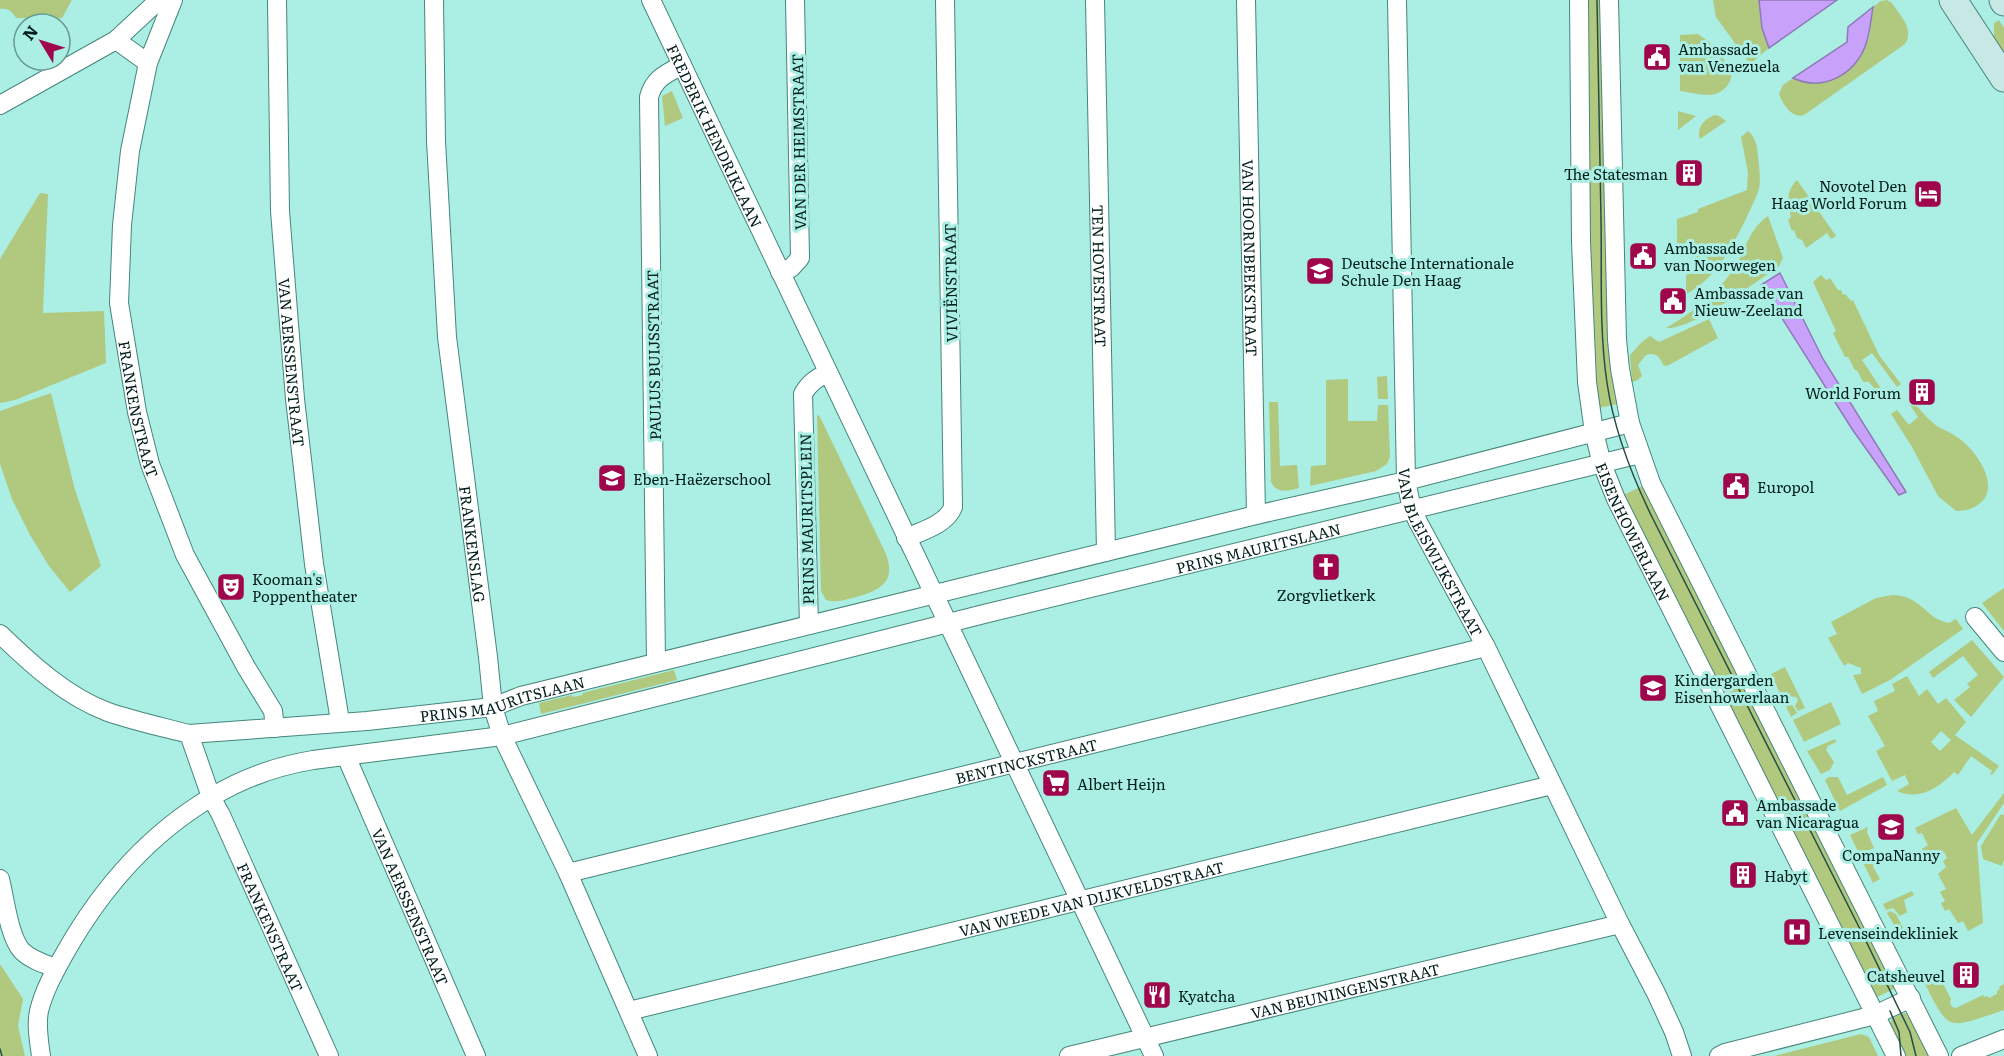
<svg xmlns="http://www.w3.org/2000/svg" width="2004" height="1056" font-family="Literata,serif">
<rect width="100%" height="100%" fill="#abeee3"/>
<g fill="#b0c97f" fill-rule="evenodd">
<path d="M0 0H72L62 18H16C12 11 8 8 0 9Z"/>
<path d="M1582 0H1604L1622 403 1594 409Z"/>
<path d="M1713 0H1759L1762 28 1769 48 1750 64 1716 17Z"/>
<path d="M1887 0 1892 3C1900 16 1915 29 1905 44L1804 115C1792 119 1783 104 1779 94L1783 85 1793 78 1809 83H1821L1861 56 1869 37 1873 7 1881 1Z"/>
<path d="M1999 20 2004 28V63L1994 39V23Z"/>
<path d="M1698 34 1709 42 1730 67C1733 75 1731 80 1727 86 1715 101 1696 93 1680 91V35Z"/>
<path d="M672 91 683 118 665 126 662 96Z"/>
<path d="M1678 111 1696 116 1678 130Z"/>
<path d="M1715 115 1719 116 1726 121 1700 139C1696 128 1704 119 1715 115Z"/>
<path d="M1748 131C1756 137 1757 147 1758 156 1759 167 1761 178 1759 189 1756 199 1750 209 1746 219 1731 248 1716 279 1686 294V275L1699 268 1693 258 1677 245V219L1698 212V209L1747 190 1748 172 1741 137Z"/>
<path d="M1797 180 1836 236 1831 239 1827 233 1806 248 1802 240 1797 238 1794 230 1792 231 1788 220 1791 217C1787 203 1786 191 1797 180Z"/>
<path d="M40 193 48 194 43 313 104 311 106 363 15 400 0 403V259Z"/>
<path d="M1768 216 1783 258 1779 266C1758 281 1690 331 1666 328 1691 313 1716 295 1733 270 1747 250 1746 232 1768 216Z"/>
<path d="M1821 275 1826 280 1830 278 1838 290H1841L1843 295 1845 294 1851 301 1853 300 1879 355 1901 384 1897 387 1872 353 1862 360 1882 390 1878 393 1869 382H1863L1857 370H1855L1848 357H1845L1833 333 1836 331 1813 282Z"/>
<path d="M1709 319 1718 338 1667 366 1663 365C1660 357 1656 352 1646 355L1638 365 1642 376 1638 380 1632 382 1630 355 1642 342 1650 336 1659 342Z"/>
<path d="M1387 376 1388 399H1378L1377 377Z"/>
<path d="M1348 379V421H1377L1378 405H1388L1390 457 1387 464 1376 471 1310 486 1311 466 1326 465V380Z"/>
<path d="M51 393 75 490 101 566 70 592 49 566 30 535 12 499 0 464V411Z"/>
<path d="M1911 399C1918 407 1925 416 1933 423 1940 429 1949 431 1957 437 1973 447 1998 480 1984 499 1977 508 1967 511 1956 511L1938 496 1912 447 1891 414 1897 410 1909 425 1918 417 1908 402Z"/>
<path d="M1269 402H1278L1280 466 1297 465 1299 488C1288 491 1277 494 1271 482Z"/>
<path d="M819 415 886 554C897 584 878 591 853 598 843 600 836 603 826 600L821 591 817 416Z"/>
<path d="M1647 484 1898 987 1873 999 1621 496Z"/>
<path d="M2004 588V631L1982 603Z"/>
<path d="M1893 595C1922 596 1924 618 1949 623L1956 619 1963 629 1890 680 1862 694 1853 675 1861 674V668L1848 663 1844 666 1828 638 1837 634 1831 622 1876 598Z"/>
<path d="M1972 640 2004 677 1971 717 1954 700 1970 687 1967 684 1978 675 1963 656 1933 678 1929 672Z"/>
<path d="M1785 667 1805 708 1798 711 1795 706 1798 700 1796 697 1789 696 1787 702 1793 706 1797 713 1791 717 1771 674Z"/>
<path d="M674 670 677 680 541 714 539 703 572 695 573 697 583 695 582 693Z"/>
<path d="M1907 676 1919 696 1927 689 1938 704 1946 698 1966 722 1955 735 1999 766 1992 775 1990 774 1992 771 1971 756 1958 775 1954 772C1939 788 1919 801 1897 791L1909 784 1905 775 1892 781 1876 751 1885 746 1868 716 1878 711 1874 701 1895 691 1892 684ZM1941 731 1951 740 1940 751 1931 742Z"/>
<path d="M1831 702 1841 724 1804 742 1793 720Z"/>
<path d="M1835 739 1836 742 1828 746 1826 750 1834 762 1830 770 1821 774 1807 751Z"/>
<path d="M1829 777H1838L1847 795 1883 777 1887 785 1840 811 1825 780Z"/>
<path d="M2004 793V803L1977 843 1983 923 1968 931 1963 921 1958 923 1949 909 1945 911 1941 903 1945 901 1940 892 1946 889 1938 874 1946 867 1943 861 1947 858 1944 852 1927 861 1922 849 1928 845 1922 833 1918 834 1915 828 1956 808 1972 835Z"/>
<path d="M2001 814 2004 815V860L2002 866 1983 859 1981 846Z"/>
<path d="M1868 827 1867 832 1874 848 1859 854 1850 835Z"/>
<path d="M1875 852 1876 862 1873 867 1880 879 1873 883 1861 858Z"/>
<path d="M1912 891 1914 895 1904 900 1907 912 1900 916 1893 908 1886 910 1883 904Z"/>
<path d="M1890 911 1896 914 1906 934 1903 940 1887 913Z"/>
<path d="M0 964 23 999 18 1026 25 1056H0Z"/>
<path d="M1927 973 1931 982 1940 978 1951 999 1950 1003 1952 1007 1956 1008 1983 995 1984 997 1987 996 1989 998 1997 994V991L2000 989 1999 987 2004 984V1010C1944 1030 1950 1033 1921 976Z"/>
<path d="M1905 1013 1915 1019 1934 1056H1903C1895 1040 1877 1019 1905 1013Z"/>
<path d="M1861 1034 1869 1037 1878 1056H1774Z"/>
</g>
<g fill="#c8a2fa" stroke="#8d7ab7" stroke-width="1.5">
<path d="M1759 0H1837L1769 48 1762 28Z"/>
<path d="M1873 7C1871 19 1870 32 1866 44 1855 75 1823 92 1793 78L1847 42 1848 27Z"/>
<path d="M1780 273 1823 359 1906 492 1899 495 1852 429 1761 285Z"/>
</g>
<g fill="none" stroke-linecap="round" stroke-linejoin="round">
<g stroke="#45867d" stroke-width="20">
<g id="minor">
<path id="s1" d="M173 0 148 63 130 151 122 225 119 303 137 412 150 464 185 555 246 667 273 711 275 728"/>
<path id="s2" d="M277 0 280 211 295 399 314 564 340 721"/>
<path id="s3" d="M434 0 436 141 447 337 488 657 493 707 502 736 568 873 648 1056"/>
<path id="s4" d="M651 0 1154 1056"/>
<path id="s5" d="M1095 0 1106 552"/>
<path id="s6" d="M1246 0 1256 515"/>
<path id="s7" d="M1397 0 1406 481 1412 509 1418 522 1486 647 1620 924 1656 993 1674 1032 1682 1056"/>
<path id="s8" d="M1579 0 1581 242 1587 382 1594 432 1602 464 1616 499 1896 1056"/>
<path d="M1609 0 1617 340 1620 369 1630 423 1651 483 1939 1056"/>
<path d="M116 40 148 63"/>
<path d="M0 105 116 40 159 0"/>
<path d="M780 272 791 268 800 258 795 0"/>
<path d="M906 538C922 531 947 524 953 507L945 0"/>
<path d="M1975 617 2004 652"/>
<path d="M809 625 803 394C809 383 817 378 827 373"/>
<path id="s9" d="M0 634C31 664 67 697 108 712 134 721 162 727 189 734L211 797 221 815 329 1056"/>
<path d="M656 662 649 97C654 78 666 74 682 65"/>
<path id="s10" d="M189 734 367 721 493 707 521 696 1256 515 1406 481 1630 423"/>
<path id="s11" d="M346 756 476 1056"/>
<path id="s12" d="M568 873 1486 647"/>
<path d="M0 879C5 899 9 937 22 951 31 960 45 964 56 968"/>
<path id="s13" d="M629 1011 1552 785"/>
<path id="s14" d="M41 1056C39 1041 36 1026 39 1011 44 990 55 971 65 953 100 891 148 835 210 798 241 779 277 766 313 760L502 736 984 614 1640 454"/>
<path id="s15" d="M1069 1056 1620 924"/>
<path d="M1719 1056 1725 1053 1875 1015 1911 998"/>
<path d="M1961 1056 2004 1039"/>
</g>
</g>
<g stroke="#45867d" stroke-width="29">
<g id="secondary">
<path d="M1953 0 2004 78"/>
<path d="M2003 0 2004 2"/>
</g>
</g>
<use href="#minor" stroke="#fff" stroke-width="18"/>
<use href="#secondary" stroke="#c7e9e5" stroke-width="27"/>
<g stroke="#274c46" stroke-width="1.5">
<path d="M1597 0C1598 73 1599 146 1601 219 1602 273 1599 329 1607 383 1614 430 1631 474 1652 517L1864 937 1910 1032 1916 1056"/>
<path d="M1890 1011 1899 1032 1901 1056"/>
<path d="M0 1049 2 1056"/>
</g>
</g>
<defs>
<g id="civic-square" transform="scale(1.5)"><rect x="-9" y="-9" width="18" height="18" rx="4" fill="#9f064c" stroke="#abeee3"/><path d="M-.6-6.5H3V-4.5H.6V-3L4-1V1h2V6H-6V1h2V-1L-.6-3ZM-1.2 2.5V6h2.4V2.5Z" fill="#fff"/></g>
<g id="building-square" transform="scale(1.5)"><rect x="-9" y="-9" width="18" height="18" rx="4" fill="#9f064c" stroke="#abeee3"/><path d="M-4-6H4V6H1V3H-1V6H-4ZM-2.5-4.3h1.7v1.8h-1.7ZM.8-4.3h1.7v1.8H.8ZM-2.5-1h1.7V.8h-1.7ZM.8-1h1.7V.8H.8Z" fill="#fff"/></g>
<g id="hotel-square" transform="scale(1.5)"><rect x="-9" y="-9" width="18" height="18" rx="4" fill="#9f064c" stroke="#abeee3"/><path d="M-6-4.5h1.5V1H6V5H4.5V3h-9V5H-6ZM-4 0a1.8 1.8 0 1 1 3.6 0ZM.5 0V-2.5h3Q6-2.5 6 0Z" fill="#fff"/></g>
<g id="school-square" transform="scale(1.5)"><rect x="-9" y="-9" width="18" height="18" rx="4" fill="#9f064c" stroke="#abeee3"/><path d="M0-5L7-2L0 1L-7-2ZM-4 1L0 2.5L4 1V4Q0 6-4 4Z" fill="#fff"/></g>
<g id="church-square" transform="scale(1.5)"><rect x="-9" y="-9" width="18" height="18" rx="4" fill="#9f064c" stroke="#abeee3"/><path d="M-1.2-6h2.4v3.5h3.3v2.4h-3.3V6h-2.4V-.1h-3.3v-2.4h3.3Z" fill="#fff"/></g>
<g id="theatre-square" transform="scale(1.5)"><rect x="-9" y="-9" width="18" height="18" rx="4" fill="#9f064c" stroke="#abeee3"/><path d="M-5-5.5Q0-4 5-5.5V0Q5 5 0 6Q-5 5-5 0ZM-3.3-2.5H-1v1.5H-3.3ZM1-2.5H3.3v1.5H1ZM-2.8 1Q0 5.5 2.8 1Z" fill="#fff"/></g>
<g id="supermarket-square" transform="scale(1.5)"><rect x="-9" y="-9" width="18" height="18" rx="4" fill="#9f064c" stroke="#abeee3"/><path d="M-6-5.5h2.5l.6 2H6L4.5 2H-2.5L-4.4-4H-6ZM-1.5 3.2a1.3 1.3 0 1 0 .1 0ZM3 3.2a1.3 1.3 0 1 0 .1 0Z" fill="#fff"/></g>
<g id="hospital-square" transform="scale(1.5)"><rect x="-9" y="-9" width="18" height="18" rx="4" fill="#9f064c" stroke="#abeee3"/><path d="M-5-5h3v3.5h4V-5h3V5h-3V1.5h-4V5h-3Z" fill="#fff"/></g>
<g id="restaurant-square" transform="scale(1.5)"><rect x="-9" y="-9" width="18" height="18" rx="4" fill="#9f064c" stroke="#abeee3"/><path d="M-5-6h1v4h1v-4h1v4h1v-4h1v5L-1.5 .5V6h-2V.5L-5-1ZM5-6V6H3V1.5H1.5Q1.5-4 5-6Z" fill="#fff"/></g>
</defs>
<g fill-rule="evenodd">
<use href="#civic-square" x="1657" y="57"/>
<use href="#building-square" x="1689" y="173"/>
<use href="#hotel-square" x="1928" y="194"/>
<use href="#civic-square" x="1643" y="256"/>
<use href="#school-square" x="1320" y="271"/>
<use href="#civic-square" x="1673" y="301"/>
<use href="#building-square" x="1922" y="392"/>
<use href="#school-square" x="612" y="478"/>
<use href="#civic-square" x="1736" y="486"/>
<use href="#church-square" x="1326" y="567"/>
<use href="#theatre-square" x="231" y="587"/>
<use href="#school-square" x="1653" y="688"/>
<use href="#supermarket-square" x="1056" y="783"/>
<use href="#civic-square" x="1735" y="813"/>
<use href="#school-square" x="1891" y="827"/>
<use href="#building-square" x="1743" y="875"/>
<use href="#hospital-square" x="1797" y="932"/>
<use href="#building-square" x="1966" y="975"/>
<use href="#restaurant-square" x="1157" y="995"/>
</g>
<g text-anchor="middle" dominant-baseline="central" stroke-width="6" stroke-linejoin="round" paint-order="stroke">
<g font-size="15" fill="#021e1a" stroke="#abeee3" text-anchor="start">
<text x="1678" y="48">Ambassade<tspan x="1678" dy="17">van Venezuela</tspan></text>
<text x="1668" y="173" text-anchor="end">The Statesman</text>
<text x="1907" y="185" text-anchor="end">Novotel Den<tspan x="1907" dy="17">Haag World Forum</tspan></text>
<text x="1664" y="247">Ambassade<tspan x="1664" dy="17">van Noorwegen</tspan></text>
<text x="1341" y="262">Deutsche Internationale<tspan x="1341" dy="17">Schule Den Haag</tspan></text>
<text x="1694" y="292">Ambassade van<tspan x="1694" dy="17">Nieuw-Zeeland</tspan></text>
<text x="1901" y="392" text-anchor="end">World Forum</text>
<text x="633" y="478">Eben-Haëzerschool</text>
<text x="1757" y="486">Europol</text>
<text x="252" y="578">Kooman's<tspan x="252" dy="17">Poppentheater</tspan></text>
<text x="1326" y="594" text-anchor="middle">Zorgvlietkerk</text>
<text x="1674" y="679">Kindergarden<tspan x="1674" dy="17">Eisenhowerlaan</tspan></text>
<text x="1077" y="783">Albert Heijn</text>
<text x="1756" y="804">Ambassade<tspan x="1756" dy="17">van Nicaragua</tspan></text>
<text x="1891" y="854" text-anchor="middle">CompaNanny</text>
<text x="1764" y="875">Habyt</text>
<text x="1818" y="932">Levenseindekliniek</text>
<text x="1945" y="975" text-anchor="end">Catsheuvel</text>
<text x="1178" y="995">Kyatcha</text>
</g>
<g font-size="15" fill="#021e1a" stroke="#abeee3">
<text stroke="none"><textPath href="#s4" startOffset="150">FREDERIK HENDRIKLAAN</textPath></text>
<text transform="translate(798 142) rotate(-91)">VAN DER HEIMSTRAAT</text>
<text stroke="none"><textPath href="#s6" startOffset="258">VAN HOORNBEEKSTRAAT</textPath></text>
<text stroke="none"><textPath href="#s5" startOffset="276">TEN HOVESTRAAT</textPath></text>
<text transform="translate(950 283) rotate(-91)">VIVIËNSTRAAT</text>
<text transform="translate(653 355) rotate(-91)">PAULUS BUIJSSTRAAT</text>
<text stroke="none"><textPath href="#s2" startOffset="363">VAN AERSSENSTRAAT</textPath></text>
<text stroke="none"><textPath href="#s1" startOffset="418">FRANKENSTRAAT</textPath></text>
<text transform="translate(806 519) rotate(-91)">PRINS MAURITSPLEIN</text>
<text stroke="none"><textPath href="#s8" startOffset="540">EISENHOWERLAAN</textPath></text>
<text stroke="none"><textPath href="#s3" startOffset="546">FRANKENSLAG</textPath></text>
<text stroke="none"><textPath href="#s14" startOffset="1404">PRINS MAURITSLAAN</textPath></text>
<text stroke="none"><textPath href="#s7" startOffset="560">VAN BLEISWIJKSTRAAT</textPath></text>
<text stroke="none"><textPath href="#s10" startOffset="316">PRINS MAURITSLAAN</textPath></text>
<text stroke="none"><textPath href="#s12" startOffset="472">BENTINCKSTRAAT</textPath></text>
<text stroke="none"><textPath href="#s13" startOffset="476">VAN WEEDE VAN DIJKVELDSTRAAT</textPath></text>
<text stroke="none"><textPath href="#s11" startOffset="164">VAN AERSSENSTRAAT</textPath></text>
<text stroke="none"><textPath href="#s9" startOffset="428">FRANKENSTRAAT</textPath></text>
<text stroke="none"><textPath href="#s15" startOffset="284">VAN BEUNINGENSTRAAT</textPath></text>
</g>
</g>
<g transform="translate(42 42) rotate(308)"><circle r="28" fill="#abeee3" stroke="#679b93" stroke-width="1.5"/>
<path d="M0-4.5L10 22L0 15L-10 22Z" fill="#9f064c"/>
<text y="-9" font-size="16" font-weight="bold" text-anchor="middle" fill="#021e1a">N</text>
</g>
</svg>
